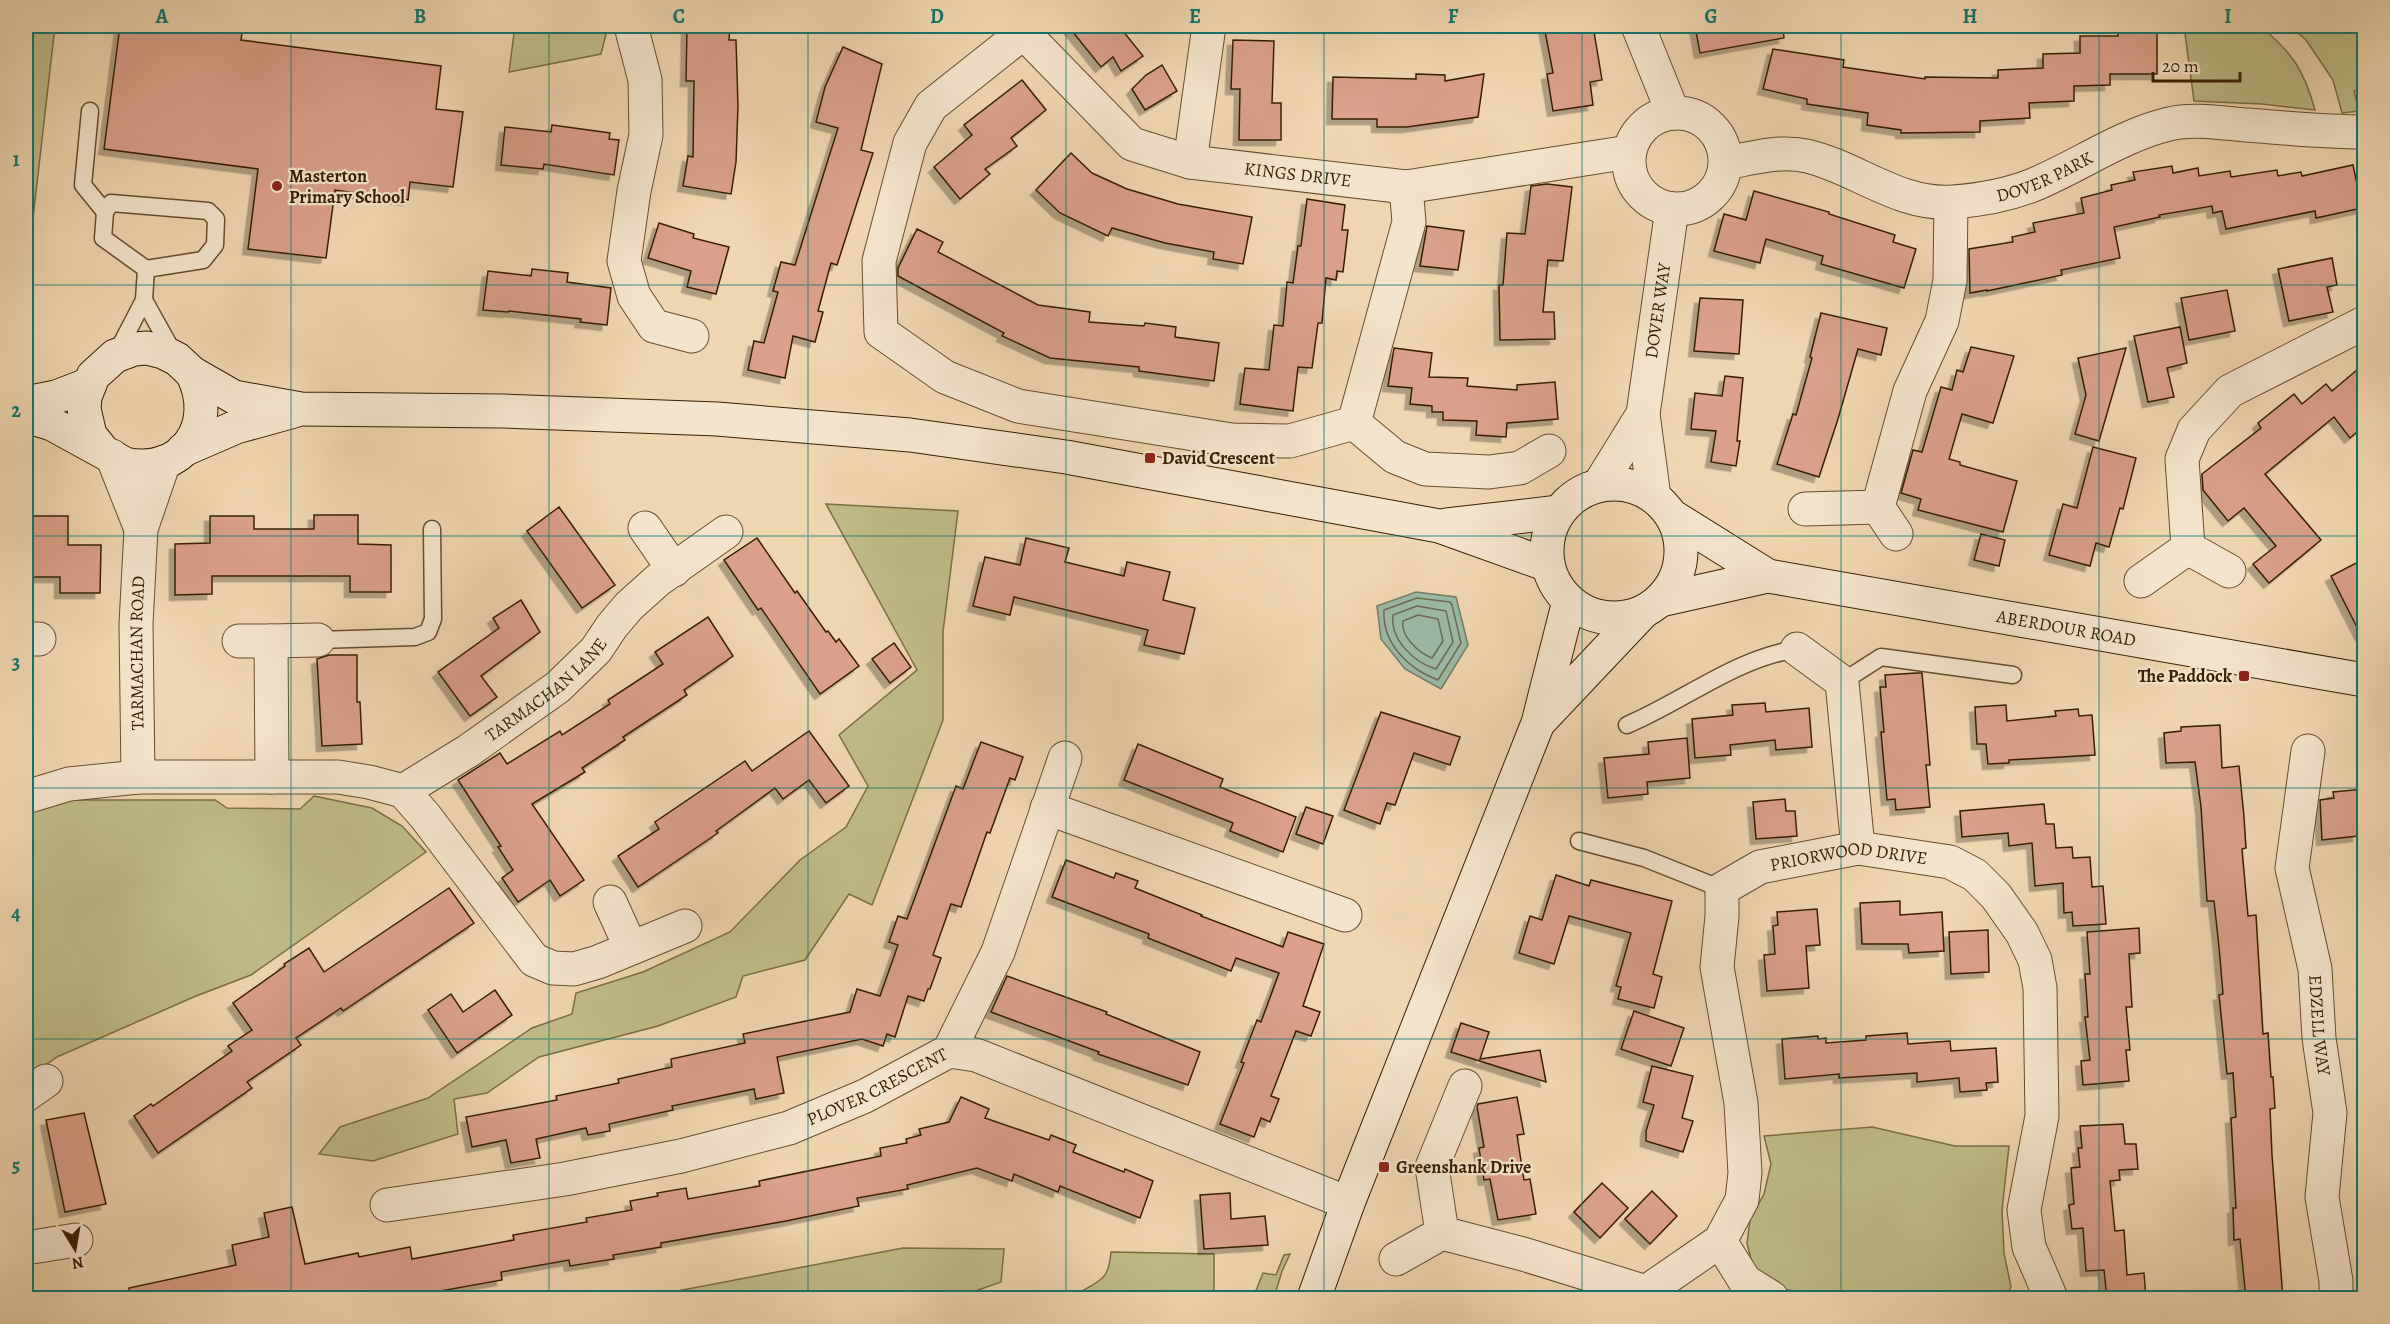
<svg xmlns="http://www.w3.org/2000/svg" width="2390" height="1324" font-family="Alegreya,serif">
<defs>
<filter id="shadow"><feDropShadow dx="-5.5" dy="5.5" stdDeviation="0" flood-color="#0004"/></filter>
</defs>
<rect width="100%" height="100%" fill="#f0d6b0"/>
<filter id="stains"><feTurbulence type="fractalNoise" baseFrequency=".00333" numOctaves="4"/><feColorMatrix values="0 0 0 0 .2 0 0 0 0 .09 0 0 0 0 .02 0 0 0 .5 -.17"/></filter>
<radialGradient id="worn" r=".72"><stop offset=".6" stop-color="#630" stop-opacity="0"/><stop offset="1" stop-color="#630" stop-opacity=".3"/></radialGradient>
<g fill="#c0bc87" stroke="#7c6e44" stroke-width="1.5">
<path d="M26 26H55L26 279Z"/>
<path d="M515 26H608L601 54 509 72Z"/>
<path d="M2184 26H2260C2292 52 2304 70 2315 110L2262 104 2194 101Z"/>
<path d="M2290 26H2364V88L2354 91 2359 111 2342 113 2333 80 2306 40Z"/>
<path d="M826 504 958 511 943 632V720L872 905 849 894 805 960 743 976 736 997 658 1026 539 1057 487 1093 454 1099 458 1134 373 1161 319 1154 340 1127 428 1098 532 1028 572 1014 576 993 643 972 730 932 800 860 846 827 868 786 839 735 917 670Z"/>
<path d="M314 796 372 808 402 826 426 852 251 975 196 996 57 1057 26 1079V814L64 800H215L227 808 300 809Z"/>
<path d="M1872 1127 1955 1146H2009L2002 1210 2004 1253 2011 1287 2005 1298H1845L1782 1289 1753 1268 1747 1243 1750 1220 1764 1194 1771 1164 1764 1136Z"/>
<path d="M903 1248 1004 1249 1001 1282 956 1298H640Z"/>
<path d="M1111 1252 1214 1254V1298H1095L1084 1290C1104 1279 1109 1276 1111 1252Z"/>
<path d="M1290 1254 1282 1271 1274 1298H1253L1263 1273 1276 1275 1284 1255Z"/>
</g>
<path fill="#9bbaa6" stroke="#737c64" stroke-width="1.5" d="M1416 592 1456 597 1468 645 1441 689 1405 669 1381 639 1377 606Z"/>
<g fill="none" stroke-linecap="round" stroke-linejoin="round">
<g stroke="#696c54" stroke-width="1.5">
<path d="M1417 598 1450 602 1452 605 1461 643 1438 680C1408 669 1382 643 1384 610Z"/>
<path d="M1417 606 1446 611 1453 642 1436 669C1413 662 1390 639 1393 615Z"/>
<path d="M1418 615 1438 619 1443 641 1432 658C1419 653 1400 636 1403 621Z"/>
</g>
</g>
<g fill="#daa089" stroke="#371f01" stroke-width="1.5" filter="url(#shadow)">
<path d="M120 26H243L241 40 441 66 436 109 463 112 453 187 410 182 408 200 335 190 326 258 248 249 258 169 104 149Z"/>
<path d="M687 26H730L729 40H736L738 106 736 162 731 194 683 186 688 156 693 157 694 81H686Z"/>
<path d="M1068 26H1119L1143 56 1121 71 1113 57 1101 67Z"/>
<path d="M1544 26H1593L1602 80 1590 82 1593 105 1553 111 1547 74 1553 73Z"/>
<path d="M1695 26H1783L1784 38 1700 53Z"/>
<path d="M2118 31H2157V74H2110V85L2074 86V101L2029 103 2030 118 1980 121V132L1901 133V130L1867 125 1868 113 1807 104V99L1763 89 1773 49 1844 60 1843 67 1925 79V77L1998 78V70L2043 68V54L2080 53V36H2118Z"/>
<path d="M1233 40 1274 41 1272 103H1281V140H1239L1240 89H1231Z"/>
<path d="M843 47 882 64 861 150 873 153 837 265 831 263 818 311 823 312 815 342 793 336 785 378 748 370 754 341 764 343 778 292 773 291 781 262 795 265 838 128 816 122 825 87Z"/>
<path d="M1162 65 1177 91 1145 110 1132 89 1146 75Z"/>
<path d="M1416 74 1445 75V81L1484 74 1478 117 1407 127H1377V119H1332L1333 77 1416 79Z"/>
<path d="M1022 80 1046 110 1011 138 1017 146 985 169 990 174 960 199 934 167 972 135 964 125Z"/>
<path d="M552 125 610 133 609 139 619 140 614 175 544 164 543 169 501 165 505 127 551 132Z"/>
<path d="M1071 153 1092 173 1127 189 1178 204 1252 217 1243 264 1213 259 1214 252 1165 243 1112 228 1108 236 1060 213 1036 190Z"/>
<path d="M2353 165 2362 208 2316 218 2315 211 2226 229 2222 211 2213 213 2212 206 2159 215 2160 217 2114 227 2120 258 2061 270 2062 275 1987 291V290L1970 293 1969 249 2013 242 2012 237 2035 232 2033 223 2084 213 2081 198 2112 190 2111 185 2135 180 2133 172 2172 166 2173 173 2198 168 2199 176 2230 171 2231 177 2277 170 2278 176 2301 172 2302 176Z"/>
<path d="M1547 184 1572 187 1563 261 1548 260 1543 312H1554L1555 339 1500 340 1499 285H1503L1507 233 1525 234 1531 186Z"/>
<path d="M1754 191 1829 212V214L1895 235 1893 242 1916 249 1904 288 1821 264 1823 256 1766 239 1760 263 1714 251 1724 214 1746 220Z"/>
<path d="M1307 199 1345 205 1342 230H1348L1343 272 1337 271 1336 280 1326 278 1322 323H1318L1312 368 1298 367 1293 411 1240 404 1245 368 1269 370 1274 325 1283 326 1287 282 1293 283 1298 246H1301Z"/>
<path d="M659 223 694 234 693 238 729 247 716 294 687 287 691 271 648 258Z"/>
<path d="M1427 226 1464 231 1458 270 1420 266Z"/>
<path d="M917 229 943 242 938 252 1038 305 1090 312 1089 322 1144 326 1145 323 1176 327 1175 337 1219 343 1214 381 1139 371V367L1050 358 1002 336 1004 333 898 276V268Z"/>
<path d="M2332 258 2337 285 2327 287 2333 312 2289 321 2278 269Z"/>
<path d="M532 269 568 273 567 282 611 288 607 325 580 322 581 319 509 311 508 312 483 310 488 271 531 276Z"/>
<path d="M2227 290 2235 331 2189 340 2181 298Z"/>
<path d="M1700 298 1743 300 1739 354 1694 351Z"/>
<path d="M1821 313 1887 328 1881 355 1858 349 1838 419 1819 477 1777 464 1793 414 1796 415 1812 358 1810 357Z"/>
<path d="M2180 327 2187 363 2167 368 2174 397 2148 402 2134 336Z"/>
<path d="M1971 347 2014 356 1993 423 1962 414 1949 459 1960 462V465L2017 481 2003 532 1918 510 1921 499 1901 493 1913 450 1922 452 1941 387 1952 390 1957 370 1963 372Z"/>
<path d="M1394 348 1432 353 1429 377 1468 378 1467 386 1517 390V385L1555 382 1558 419 1507 423 1506 437 1476 435 1477 421 1443 420V412H1432V406L1410 404 1412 388 1388 386Z"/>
<path d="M2126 348 2099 441 2075 434 2086 395 2078 358Z"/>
<path d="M2364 364V426L2350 438 2334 417 2265 474 2321 540 2269 583 2253 564 2276 546 2244 508 2228 521 2203 490 2202 474 2261 428 2258 423 2294 394 2302 404 2326 384 2332 391Z"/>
<path d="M1725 376 1743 378 1737 441H1740L1736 466 1711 462 1716 431 1691 429 1695 393 1722 396Z"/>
<path d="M2093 447 2136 458 2123 509 2120 508 2109 547 2096 543 2090 566 2049 555 2063 504 2077 508Z"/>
<path d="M559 507 615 585 582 608 527 531Z"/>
<path d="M314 515H358V544L391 545V592H350V576H212V594L175 595V544L210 543V516H254V529H314Z"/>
<path d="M26 516H68V545H101L100 593H60V577H26Z"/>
<path d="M1981 534 2005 540 1999 566 1974 560Z"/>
<path d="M757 538 795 593 797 591 826 632 828 631 836 642 839 639 859 666 820 694 761 608 758 610 724 560Z"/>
<path d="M1026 538 1069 548 1065 562 1124 576 1127 562 1170 572 1163 600 1195 608 1184 654 1144 645 1148 630 1014 597 1010 615 973 606 985 557 1020 565Z"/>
<path d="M2364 559V641L2331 576Z"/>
<path d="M521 600 540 632 481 676 497 697 470 716 438 672 499 628 493 618Z"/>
<path d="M708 617 733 656 684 690 687 695 623 737 625 740 582 768 585 772 532 804 584 880 560 896 550 880 518 902 502 878 513 870 498 847 501 846 458 780 500 753 507 764 560 731 562 735 610 704 608 700 663 664 655 652Z"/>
<path d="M894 643 911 667 890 683 872 659Z"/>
<path d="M329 655H357V702H360L362 744 322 746 317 659Z"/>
<path d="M1917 673H1922L1927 729 1930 765H1926L1930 807 1896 810 1895 799 1887 800 1881 732H1884L1880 687H1886L1885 675Z"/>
<path d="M1765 703 1766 712 1809 708 1812 747 1776 750 1775 740 1730 745 1731 755 1695 758 1692 719 1733 715 1732 705Z"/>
<path d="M2006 705 2007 721 2056 716 2055 711 2078 709 2079 716 2092 715 2095 755 2009 760V763L1988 764 1986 744H1977L1975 707Z"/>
<path d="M1381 712 1460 737 1450 765 1414 753 1395 805 1387 803 1380 824 1344 810Z"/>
<path d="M2220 725 2222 768 2239 766 2244 817 2246 848 2242 849 2247 905 2248 916 2256 915 2263 1034 2268 1033 2271 1077H2273L2275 1108 2270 1109 2272 1155 2283 1299H2246L2240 1239 2234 1240 2233 1208H2236L2231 1118 2236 1117 2233 1073 2227 1074 2219 995 2223 994 2219 947 2214 901H2207L2201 807 2195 762 2166 763 2164 733 2181 731V727Z"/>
<path d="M809 731 849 786 826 803 809 780 783 799 775 788 716 831 718 833 638 887 618 856 659 829 655 822 745 761 752 771Z"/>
<path d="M1687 738 1690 778 1647 782 1648 794 1608 798 1604 758 1649 754 1648 742Z"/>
<path d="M981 742 1023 757 1015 780 1010 778 990 833 987 832 961 907 951 904 933 955 941 958 930 989H928L924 1001 908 996 895 1037 887 1034 883 1046 862 1039 777 1057 784 1093 756 1099 754 1089 672 1106 673 1110 609 1124 610 1131 588 1135 586 1128 536 1139 540 1158 511 1163 506 1140 472 1147 466 1117 557 1100 556 1096 619 1083 618 1079 672 1067 671 1059 745 1043 743 1034 850 1012 857 989 880 996 898 945 889 942 898 916 907 919 956 786 963 789Z"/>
<path d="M1138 744 1223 779 1220 787 1296 817 1283 852 1230 831 1233 823 1124 780Z"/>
<path d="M2364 789V824H2357L2358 836 2322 840 2320 800 2334 798 2333 792Z"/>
<path d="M1785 799 1786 811H1795L1797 836 1756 839 1753 802Z"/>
<path d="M2044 804 2046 824H2054L2056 848 2072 847 2073 858 2090 857 2092 887 2103 886 2106 924 2073 926 2072 912 2064 913 2063 883 2035 886 2032 843 2009 846 2008 833 1962 837 1960 811Z"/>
<path d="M1306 807 1333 816 1323 844 1296 834Z"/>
<path d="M1066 860 1114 878 1116 873 1138 881 1135 888 1202 915 1201 916 1283 947 1288 932 1324 944 1303 1006 1320 1012 1311 1036 1296 1031 1271 1096 1279 1099 1270 1122 1261 1118 1254 1137 1220 1124 1244 1063 1241 1062 1257 1020 1261 1022 1279 973 1236 958 1231 971 1148 938 1149 934 1052 897Z"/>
<path d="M1556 875 1589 886 1591 880 1672 901 1653 974 1662 977 1654 1008 1618 999 1621 987 1616 986 1631 933 1569 916 1554 964 1519 953 1530 916 1542 920Z"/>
<path d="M449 888 474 923 343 1011 341 1008 296 1038 301 1045 247 1082 252 1088 158 1153 134 1116 151 1104 153 1106 232 1051 228 1046 252 1030 233 1003 285 966 284 964 309 948 324 972Z"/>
<path d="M1900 901V915L1942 912 1944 951 1909 953 1908 944H1862L1860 903Z"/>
<path d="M1817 909 1820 945 1806 946 1809 988 1767 991 1764 955 1775 954 1773 926 1778 925 1777 912Z"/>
<path d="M2139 928 2140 953 2129 954 2132 1007H2126L2130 1050H2126L2129 1081 2083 1085 2081 1061 2090 1060 2085 1017H2088L2085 974H2090L2087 932Z"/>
<path d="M1988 930 1989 972 1951 974 1949 932Z"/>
<path d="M1007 976 1107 1012 1106 1014 1200 1052 1188 1085 1098 1054 1099 1052 991 1012Z"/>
<path d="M495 990 512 1015 457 1053 428 1010 451 994 463 1012Z"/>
<path d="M1634 1011 1684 1028 1671 1066 1621 1049Z"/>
<path d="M1461 1023 1489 1032 1480 1059 1540 1050 1546 1082 1451 1052Z"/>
<path d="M1907 1033 1908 1044 1950 1041 1951 1051 1996 1048 1998 1082 1986 1083 1987 1090 1960 1092 1959 1078 1917 1082V1073L1839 1078V1074L1785 1079 1782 1039 1818 1036V1039L1826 1038V1043L1866 1040V1036Z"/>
<path d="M1652 1066 1693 1076 1682 1118 1693 1121 1683 1152 1646 1141V1131L1654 1105 1643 1102Z"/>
<path d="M961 1097 989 1109 985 1118 1049 1140 1051 1135 1076 1145 1073 1152 1124 1172 1125 1169 1153 1181 1140 1218 1060 1186 1058 1192 1014 1174 1012 1181 977 1168 907 1185 908 1189 857 1198 859 1206 786 1221 661 1243V1247L613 1255 614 1259 570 1266 569 1260 501 1272 502 1280 424 1294 423 1292 385 1299H130L129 1288 236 1265 232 1245 269 1237 264 1213 292 1207 305 1264 358 1253 359 1257 410 1247 412 1259 514 1240 513 1235 587 1222 586 1218 632 1210 630 1201 658 1196 657 1193 686 1188 688 1199 760 1186 759 1181 881 1156 880 1148 907 1143 906 1139 921 1135 919 1129 949 1122Z"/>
<path d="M1517 1097 1524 1134 1517 1135 1524 1180 1530 1179 1536 1214 1498 1220 1490 1179 1484 1180 1479 1148 1484 1147 1477 1107 1478 1104Z"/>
<path d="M84 1113 106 1204 65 1212 46 1120Z"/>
<path d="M2123 1124 2125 1144H2136L2138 1169 2119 1170 2120 1180 2110 1181 2115 1231 2124 1230 2127 1275 2144 1273 2146 1299H2107L2104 1270 2086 1271 2083 1228 2072 1229 2069 1205 2074 1204 2071 1168 2080 1167 2078 1148H2082L2080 1126Z"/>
<path d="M1602 1183 1628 1208 1600 1238 1574 1212Z"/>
<path d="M1652 1191 1677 1216 1650 1244 1625 1219Z"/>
<path d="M1230 1193 1231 1219 1265 1216 1268 1245 1204 1249 1200 1195Z"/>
</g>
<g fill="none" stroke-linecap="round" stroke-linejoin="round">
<g stroke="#654d2d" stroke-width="19">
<g id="lane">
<path d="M90 111 83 185 105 212"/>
<path d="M111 203 208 211 216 219 215 245 203 260 146 269 103 238 105 212Z"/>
<path d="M144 300 174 354"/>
<path d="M116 354 144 300 146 269"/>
<path d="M318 640 415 637 428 632 433 619 432 529"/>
<path d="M1842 682 1881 657 2013 675"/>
<path d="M1627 725C1684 701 1734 659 1797 649"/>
<path d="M1579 841 1644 858 1722 889"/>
</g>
</g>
<g stroke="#654d2d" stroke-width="35">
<g id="street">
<path d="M631 26 645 80 646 135 634 191 624 261 634 296 654 326 692 336"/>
<path id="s1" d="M1017 26 1132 144 1190 162 1406 187 1629 152"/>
<path d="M1638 26 1673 113"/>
<path d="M1023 33 931 106 910 143 879 261 881 332 945 377 1018 406 1232 440 1290 441 1354 423 1409 222 1406 187"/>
<circle cx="1677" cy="161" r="48"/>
<path d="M1190 162 1209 26"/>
<path id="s2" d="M1726 163C1752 158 1780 150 1807 156 1857 168 1899 206 1953 202 1980 200 2008 195 2033 185 2079 166 2120 136 2169 124 2193 118 2222 123 2246 125 2286 128 2325 132 2364 132"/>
<path d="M1354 423 1395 457 1425 469 1489 472 1520 468 1549 451"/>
<path d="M112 456 141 529"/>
<path d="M1599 485 1643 414"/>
<path id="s3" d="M1654 497 1643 414 1672 209"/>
<path d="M1878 507 1896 534"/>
<path d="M1805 509 1878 507 1910 391 1942 321 1950 280 1951 203"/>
<path d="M645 528 674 570"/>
<path d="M2188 548 2229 571"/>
<path d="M2141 581 2188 548 2182 459 2194 430 2230 391 2364 323"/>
<path d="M26 639H39"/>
<path d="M239 641H271"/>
<path d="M1797 649 1842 682 1858 848"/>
<path id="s4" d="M2308 751 2292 868 2315 969 2319 1038 2330 1113 2322 1197 2336 1281V1298"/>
<path id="s5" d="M138 777 136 624 141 529 164 462"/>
<path d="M272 777 271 641 318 640"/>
<path id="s6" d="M403 791 468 751 558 687 596 650 612 626 629 606 658 580 726 532"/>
<path d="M403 791 425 816 534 960 553 968 574 969 598 962 685 926"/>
<path d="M26 797 69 784 138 777H338L369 782 403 791"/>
<path d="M1047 808 1345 915"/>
<path d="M610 902 631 948"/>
<path d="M949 1051 998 952 1065 758"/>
<path d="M26 1095 46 1081"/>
<path id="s7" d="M387 1205 565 1179 681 1156 789 1128 865 1096 949 1051 976 1055 1348 1203"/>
<path d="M1442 1233 1523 1254 1646 1292"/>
<path d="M1720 1241 1745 1281 1772 1298"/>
<path d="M26 1248 76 1240"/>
<path d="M1396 1259 1442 1233 1432 1167 1465 1086"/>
<path id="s8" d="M1645 1298 1646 1292 1720 1241 1742 1200 1745 1173 1741 1103 1717 967 1722 916V889L1760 867 1858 848 1950 862 1975 875 1996 896 2022 933 2035 960 2040 988 2042 1116 2024 1210 2029 1247 2051 1298"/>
</g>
</g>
<g stroke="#371f01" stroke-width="35">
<g id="secondary">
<path d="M26 403 56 397 90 384"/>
<path d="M26 416 52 424 125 464C182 477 219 425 192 373"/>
<path d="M102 450 90 435 84 409 85 397 93 376 115 356 134 349 147 348 163 352 177 359 192 373 234 397 301 409 503 411 717 419 910 435 1066 457 1439 526 1548 565"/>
<path d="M183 450 236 427 294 411"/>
<circle cx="1614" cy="551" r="67"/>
<path id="s9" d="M1672 516 1768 576 2364 680"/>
<path d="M1447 525 1559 512"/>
<path d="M1661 600 1768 576"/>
<path d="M1540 721 1643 612"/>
<path d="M1314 1298 1348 1203 1538 723 1569 601"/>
</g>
</g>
<use href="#lane" stroke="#f5e4cc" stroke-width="16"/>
<use href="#street" stroke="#f5e4cc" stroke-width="33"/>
<use href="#secondary" stroke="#f5e4cc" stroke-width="33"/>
</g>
<path fill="none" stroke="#0f766e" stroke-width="1.5" stroke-opacity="0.55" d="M291 26V1298M549 26V1298M808 26V1298M1066 26V1298M1324 26V1298M1582 26V1298M1841 26V1298M2099 26V1298M26 285H2364M26 536H2364M26 788H2364M26 1039H2364"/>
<g fill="#8f2418" stroke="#f5e4cc" stroke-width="2">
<circle cx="277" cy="186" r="6"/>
<rect x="1144" y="452" width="12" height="12" rx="3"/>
<rect x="2238" y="670" width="12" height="12" rx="3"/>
<rect x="1378" y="1161" width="12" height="12" rx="3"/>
</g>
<g text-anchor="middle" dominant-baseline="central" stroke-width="4.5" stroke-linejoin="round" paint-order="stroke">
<g font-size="18" fill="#371f01" stroke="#f5e4cc">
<text stroke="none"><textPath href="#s1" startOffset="334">KINGS DRIVE</textPath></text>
<text stroke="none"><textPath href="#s2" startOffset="332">DOVER PARK</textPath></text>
<text stroke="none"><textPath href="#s3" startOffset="188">DOVER WAY</textPath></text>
<text stroke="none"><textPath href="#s9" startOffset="416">ABERDOUR ROAD</textPath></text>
<text stroke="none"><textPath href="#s5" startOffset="124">TARMACHAN ROAD</textPath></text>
<text stroke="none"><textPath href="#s6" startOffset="176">TARMACHAN LANE</textPath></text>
<text stroke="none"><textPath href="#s8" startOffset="590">PRIORWOOD DRIVE</textPath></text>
<text stroke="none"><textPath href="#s4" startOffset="278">EDZELL WAY</textPath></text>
<text stroke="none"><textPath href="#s7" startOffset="507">PLOVER CRESCENT</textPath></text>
</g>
<g font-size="18" font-weight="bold" fill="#371f01" stroke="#f5e4cc" text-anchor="start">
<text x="289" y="176">Masterton<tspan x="289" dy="21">Primary School</tspan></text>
<text x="1162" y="458">David Crescent</text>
<text x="2232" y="676" text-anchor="end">The Paddock</text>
<text x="1396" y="1167">Greenshank Drive</text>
</g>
</g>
<rect width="2390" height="1324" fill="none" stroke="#f0d6b0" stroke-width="66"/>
<g transform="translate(75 1249) rotate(169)" stroke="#f5e4cc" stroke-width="4.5" paint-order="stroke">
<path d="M0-4.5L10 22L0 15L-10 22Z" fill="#371f01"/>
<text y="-9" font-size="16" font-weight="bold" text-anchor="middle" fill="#371f01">N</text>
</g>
<path d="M2153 72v9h87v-9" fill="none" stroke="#371f01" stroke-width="3"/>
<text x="2162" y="72" font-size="18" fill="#371f01" stroke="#f5e4cc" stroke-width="4.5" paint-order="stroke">20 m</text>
<rect x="33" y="33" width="2324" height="1258" fill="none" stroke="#0f766e" stroke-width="2"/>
<g font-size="20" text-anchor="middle" font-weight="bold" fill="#0f766e">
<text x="162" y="23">A</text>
<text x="420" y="23">B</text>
<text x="679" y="23">C</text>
<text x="937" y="23">D</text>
<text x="1195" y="23">E</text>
<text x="1453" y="23">F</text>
<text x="1711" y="23">G</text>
<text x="1970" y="23">H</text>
<text x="2228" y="23">I</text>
<text x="16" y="166">1</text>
<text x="16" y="417">2</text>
<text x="16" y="669">3</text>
<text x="16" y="920">4</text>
<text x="16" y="1172">5</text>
</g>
<rect width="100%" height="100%" filter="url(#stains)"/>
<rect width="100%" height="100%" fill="url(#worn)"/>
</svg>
